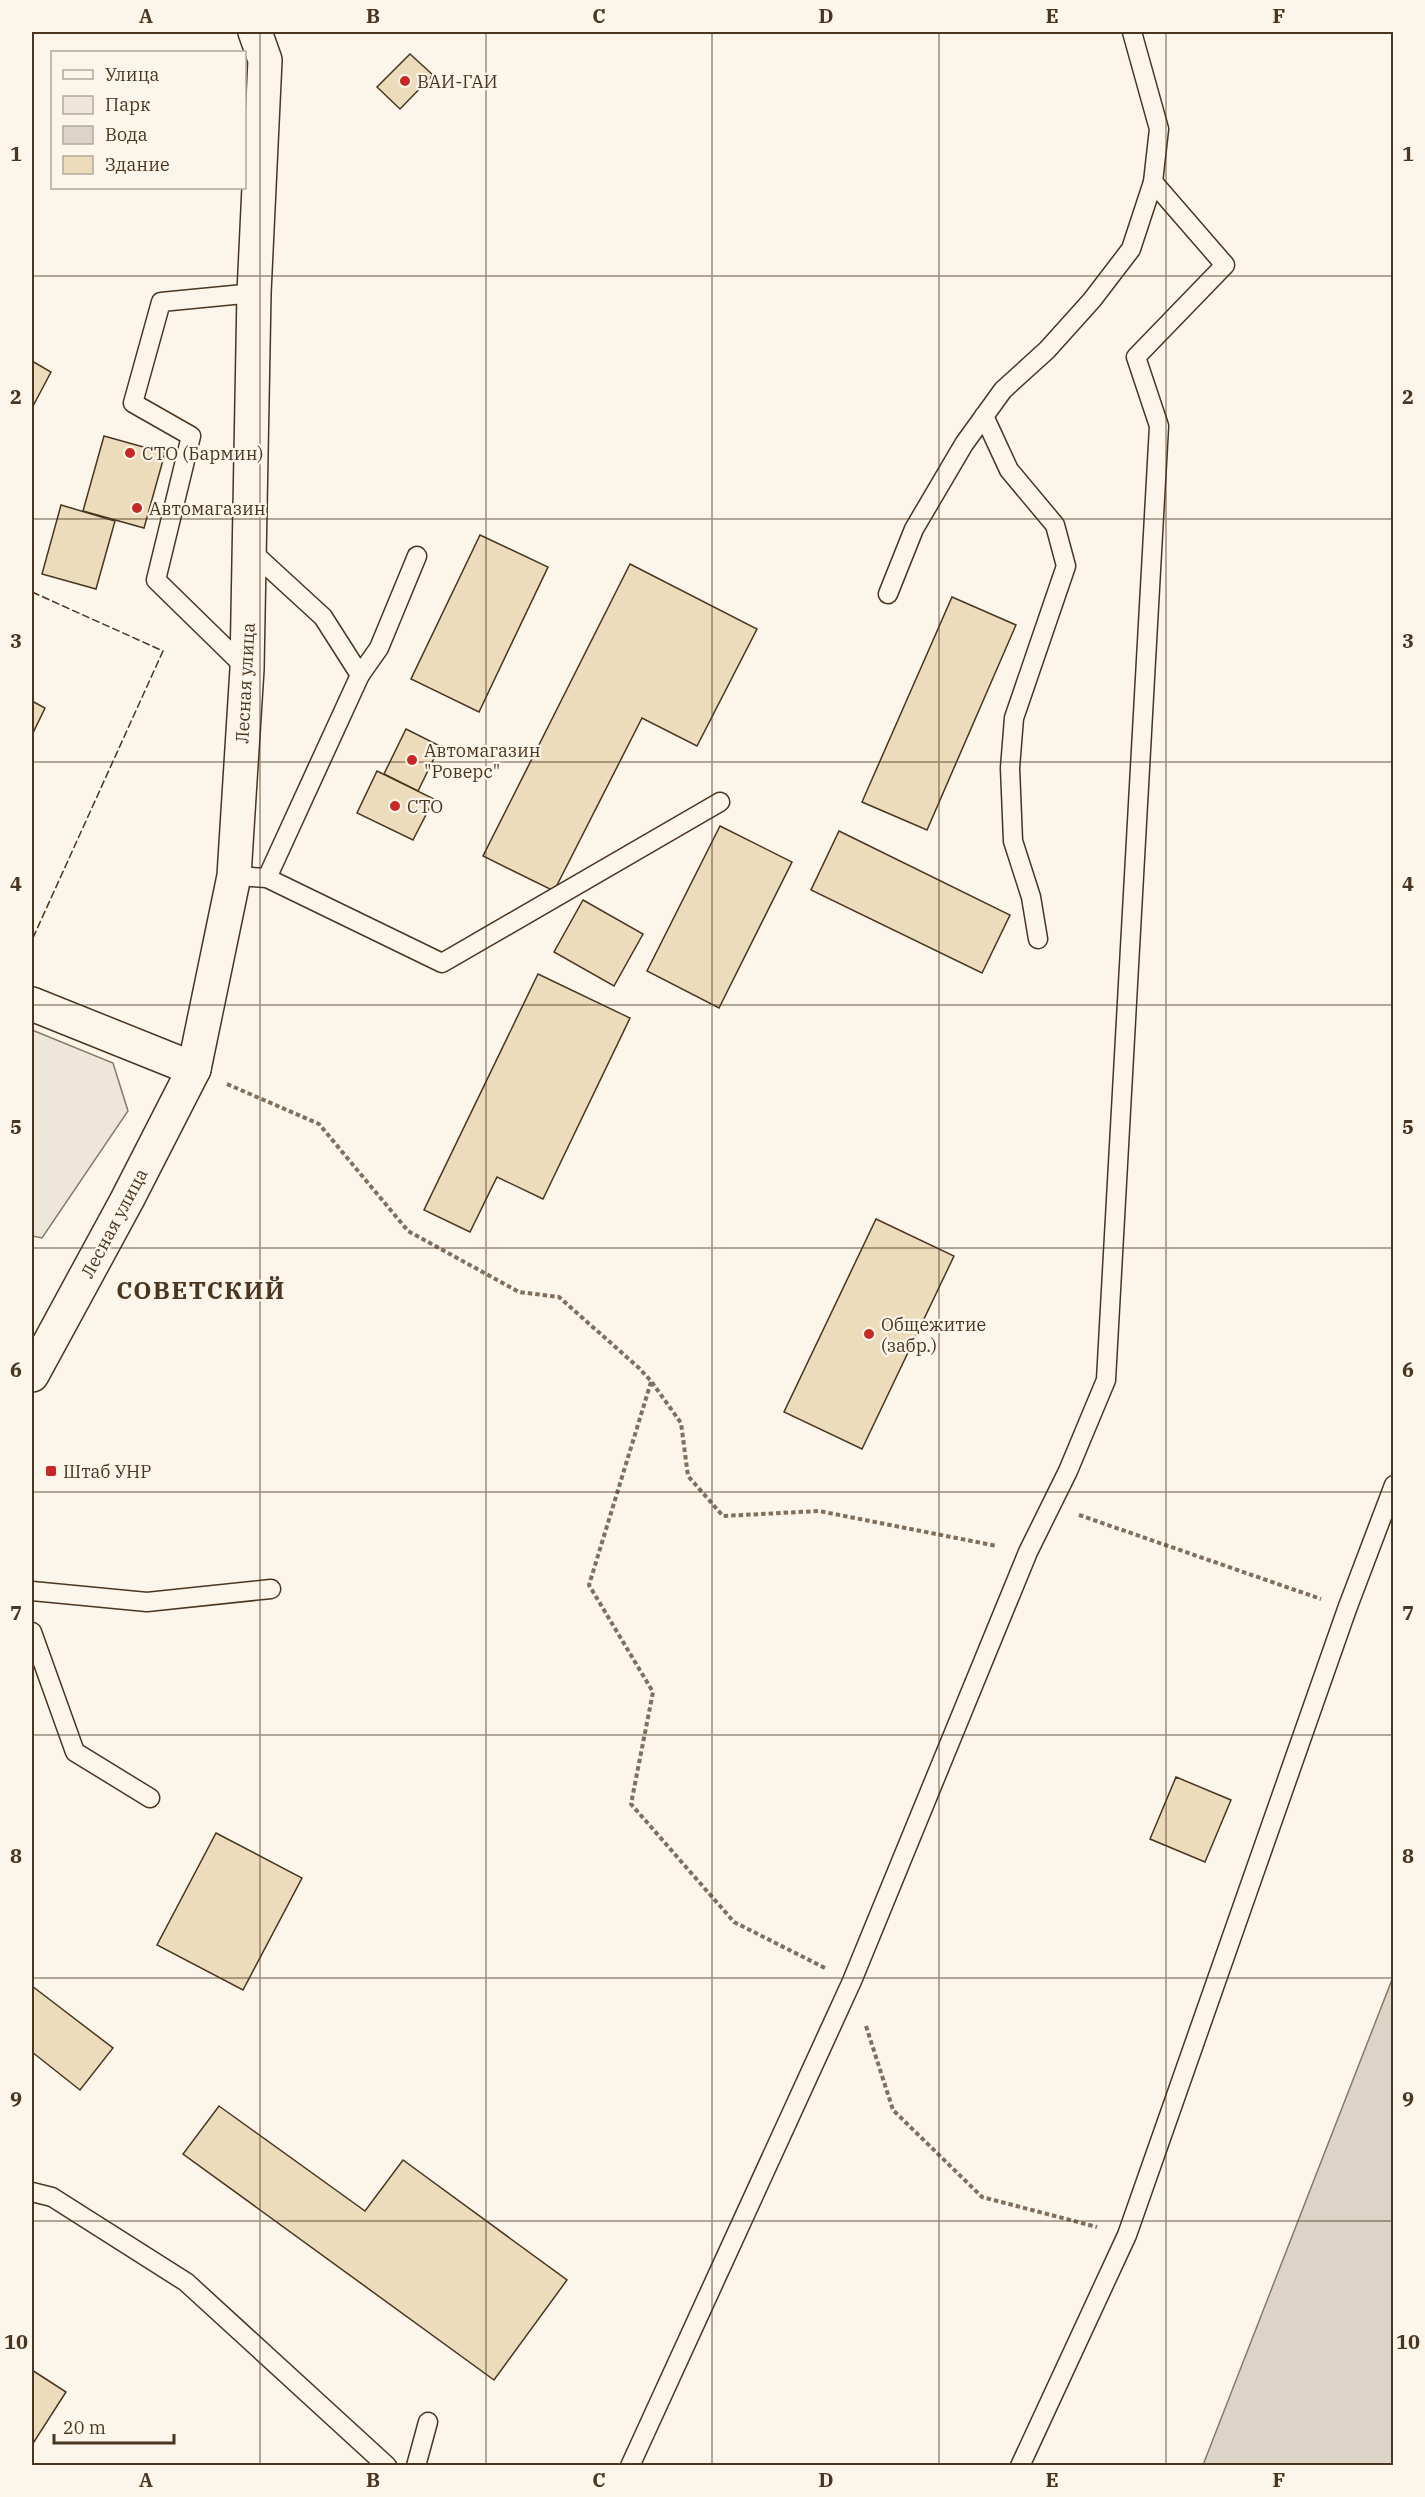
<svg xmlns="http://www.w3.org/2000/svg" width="1425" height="2497" font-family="'IBM Plex Serif',serif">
<rect width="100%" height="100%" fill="#fbf6e9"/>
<path fill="#ede6d9" stroke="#887966" stroke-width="1.5" d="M32 1030 113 1063 128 1111 42 1238 32 1236Z"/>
<path fill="#dcd4c6" stroke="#887966" stroke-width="1.5" d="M1393 1977V2465H1203Z"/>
<g fill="#ecdcbc" stroke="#4a3520" stroke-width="1.5">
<path d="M410 54 433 75 400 109 377 87Z"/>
<path d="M32 361 51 372 32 408Z"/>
<path d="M104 436 165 453 144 528 83 511Z"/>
<path d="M61 505 115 521 96 589 42 574Z"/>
<path d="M480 535 548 567 479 712 411 679Z"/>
<path d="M630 564 757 629 697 746 642 718 554 891 483 856Z"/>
<path d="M952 597 1016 625 927 830 862 802Z"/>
<path d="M32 701 45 708 32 735Z"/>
<path d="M406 729 440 746 418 791 384 774Z"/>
<path d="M377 771 434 799 413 840 357 813Z"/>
<path d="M720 826 792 862 719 1008 647 971Z"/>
<path d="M839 831 1010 915 982 973 811 890Z"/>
<path d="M583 900 643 934 614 986 554 952Z"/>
<path d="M538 974 630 1018 543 1199 497 1177 470 1232 424 1210Z"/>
<path d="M876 1219 954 1256 862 1449 784 1412Z"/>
<path d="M1176 1777 1231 1800 1205 1862 1150 1839Z"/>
<path d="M216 1833 302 1878 243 1990 157 1945Z"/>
<path d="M32 1986 113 2048 80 2090 32 2052Z"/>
<path d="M219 2106 365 2211 403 2160 567 2280 494 2380 183 2154Z"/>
<path d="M32 2370 66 2392 32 2445Z"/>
</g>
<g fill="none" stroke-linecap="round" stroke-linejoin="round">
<g stroke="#4a3520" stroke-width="21">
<g id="service">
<path d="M984 416 1009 470 1055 525 1066 566 1014 718 1010 768 1013 841 1031 897 1038 939"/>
<path d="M250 550 323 617 360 675 379 648 417 556"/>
<path d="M888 594 914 529 964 444 1003 390 1047 350 1092 300 1131 249 1153 182 1159 129 1132 32"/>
<path d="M247 669 156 580 191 436 133 403 161 302 254 293"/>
<path d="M234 876 267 878 442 963 720 802"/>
<path d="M267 878 360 675"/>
<path d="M32 1591 147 1602 271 1589"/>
<path d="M32 1632 75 1752 150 1798"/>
<path d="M32 2192 52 2197 186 2282 387 2466"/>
<path d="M416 2466 428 2422"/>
<path d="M630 2466 852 1981 1028 1552 1068 1471 1106 1380 1159 426 1136 357 1225 265 1153 182"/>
<path d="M1020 2466 1127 2235 1347 1609 1394 1485"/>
</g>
</g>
<g stroke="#4a3520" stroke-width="36">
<path id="minor" d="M32 1004 194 1069"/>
</g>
<g stroke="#4a3520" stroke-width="36">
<path id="secondary" d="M32 1375 127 1200 194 1069 234 876 247 669 254 293 265 60 255 32"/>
</g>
<g stroke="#7f6f5c" stroke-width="4" stroke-dasharray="4.5 3" stroke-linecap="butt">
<path d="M227 1084 319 1124 408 1231 519 1292 559 1297 639 1368 651 1381 681 1423 688 1476 723 1516 819 1511 997 1546"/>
<path d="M651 1382 589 1585 653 1692 631 1804 734 1922 825 1968"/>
<path d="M1079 1515 1321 1599"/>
<path d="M866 2026 893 2110 982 2197 1097 2227"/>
</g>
<use href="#service" stroke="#fbf6e9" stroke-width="18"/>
<use href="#minor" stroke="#fbf6e9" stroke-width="33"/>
<use href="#secondary" stroke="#fbf6e9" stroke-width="33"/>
<path stroke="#4a3520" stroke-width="1.5" stroke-dasharray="8 3" stroke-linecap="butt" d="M32 592 163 651 32 940"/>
</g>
<path fill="none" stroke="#4a3520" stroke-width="1.5" stroke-opacity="0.55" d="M260 32V2466M486 32V2466M712 32V2466M939 32V2466M1166 32V2466M32 276H1394M32 519H1394M32 762H1394M32 1005H1394M32 1248H1394M32 1492H1394M32 1735H1394M32 1978H1394M32 2221H1394"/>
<g fill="#c62828" stroke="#fbf6e9" stroke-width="2">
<circle cx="405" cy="81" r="6"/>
<circle cx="130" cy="453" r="6"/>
<circle cx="137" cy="508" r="6"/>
<circle cx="412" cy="760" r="6"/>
<circle cx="395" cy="806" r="6"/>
<circle cx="869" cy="1334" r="6"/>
<rect x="45" y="1465" width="12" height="12" rx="3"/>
</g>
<g text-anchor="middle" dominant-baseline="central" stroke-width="4.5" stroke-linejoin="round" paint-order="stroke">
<g font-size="18" fill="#4a3520" stroke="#fbf6e9" text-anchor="start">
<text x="417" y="81">ВАИ-ГАИ</text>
<text x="142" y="453">СТО (Бармин)</text>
<text x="149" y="508">Автомагазин</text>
<text x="424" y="750">Автомагазин<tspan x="424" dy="21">"Роверс"</tspan></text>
<text x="407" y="806">СТО</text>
<text x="881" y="1324">Общежитие<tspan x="881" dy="21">(забр.)</tspan></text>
<text x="63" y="1471">Штаб УНР</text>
</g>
<g font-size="18" fill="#4a3520" stroke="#fbf6e9">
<text transform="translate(245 683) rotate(-87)">Лесная улица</text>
<text transform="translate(114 1223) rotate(-62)">Лесная улица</text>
</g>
<g font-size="24" font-weight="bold" letter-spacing="1.5" fill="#4a3520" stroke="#fbf6e9">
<text x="201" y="1290">СОВЕТСКИЙ</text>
</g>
</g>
<rect width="1425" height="2497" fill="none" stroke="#fbf6e9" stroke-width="66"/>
<rect x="51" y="51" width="195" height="138" fill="#fbf6e9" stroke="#b4a999" stroke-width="1.5"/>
<rect x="63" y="70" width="30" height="9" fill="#fbf6e9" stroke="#b4a999" stroke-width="1.5"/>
<text x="105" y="81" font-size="18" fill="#4a3520">Улица</text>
<rect x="63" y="96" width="30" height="18" fill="#ede6d9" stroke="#b4a999" stroke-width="1.5"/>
<text x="105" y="111" font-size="18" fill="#4a3520">Парк</text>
<rect x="63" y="126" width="30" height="18" fill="#dcd4c6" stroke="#b4a999" stroke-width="1.5"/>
<text x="105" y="141" font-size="18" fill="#4a3520">Вода</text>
<rect x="63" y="156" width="30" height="18" fill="#ecdcbc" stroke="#b4a999" stroke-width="1.5"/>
<text x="105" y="171" font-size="18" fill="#4a3520">Здание</text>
<path d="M54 2434v9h120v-9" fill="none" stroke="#4a3520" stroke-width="3"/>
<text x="63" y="2434" font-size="18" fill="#4a3520" stroke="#fbf6e9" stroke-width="4.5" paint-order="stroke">20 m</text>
<rect x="33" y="33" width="1359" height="2431" fill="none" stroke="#4a3520" stroke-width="2"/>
<g font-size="20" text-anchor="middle" font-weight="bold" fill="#4a3520">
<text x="146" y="23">A</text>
<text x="373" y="23">B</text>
<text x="599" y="23">C</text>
<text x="826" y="23">D</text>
<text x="1052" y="23">E</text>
<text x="1279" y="23">F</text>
<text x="16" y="161">1</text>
<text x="1408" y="161">1</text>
<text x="16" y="404">2</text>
<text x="1408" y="404">2</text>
<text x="16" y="648">3</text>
<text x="1408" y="648">3</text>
<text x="16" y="891">4</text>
<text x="1408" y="891">4</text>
<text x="16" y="1134">5</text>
<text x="1408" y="1134">5</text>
<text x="16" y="1377">6</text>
<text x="1408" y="1377">6</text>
<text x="16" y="1620">7</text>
<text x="1408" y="1620">7</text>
<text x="16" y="1863">8</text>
<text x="1408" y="1863">8</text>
<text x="16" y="2106">9</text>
<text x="1408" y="2106">9</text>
<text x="16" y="2349">10</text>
<text x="1408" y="2349">10</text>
<text x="146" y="2487">A</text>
<text x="373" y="2487">B</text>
<text x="599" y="2487">C</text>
<text x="826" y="2487">D</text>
<text x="1052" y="2487">E</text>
<text x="1279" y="2487">F</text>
</g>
</svg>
